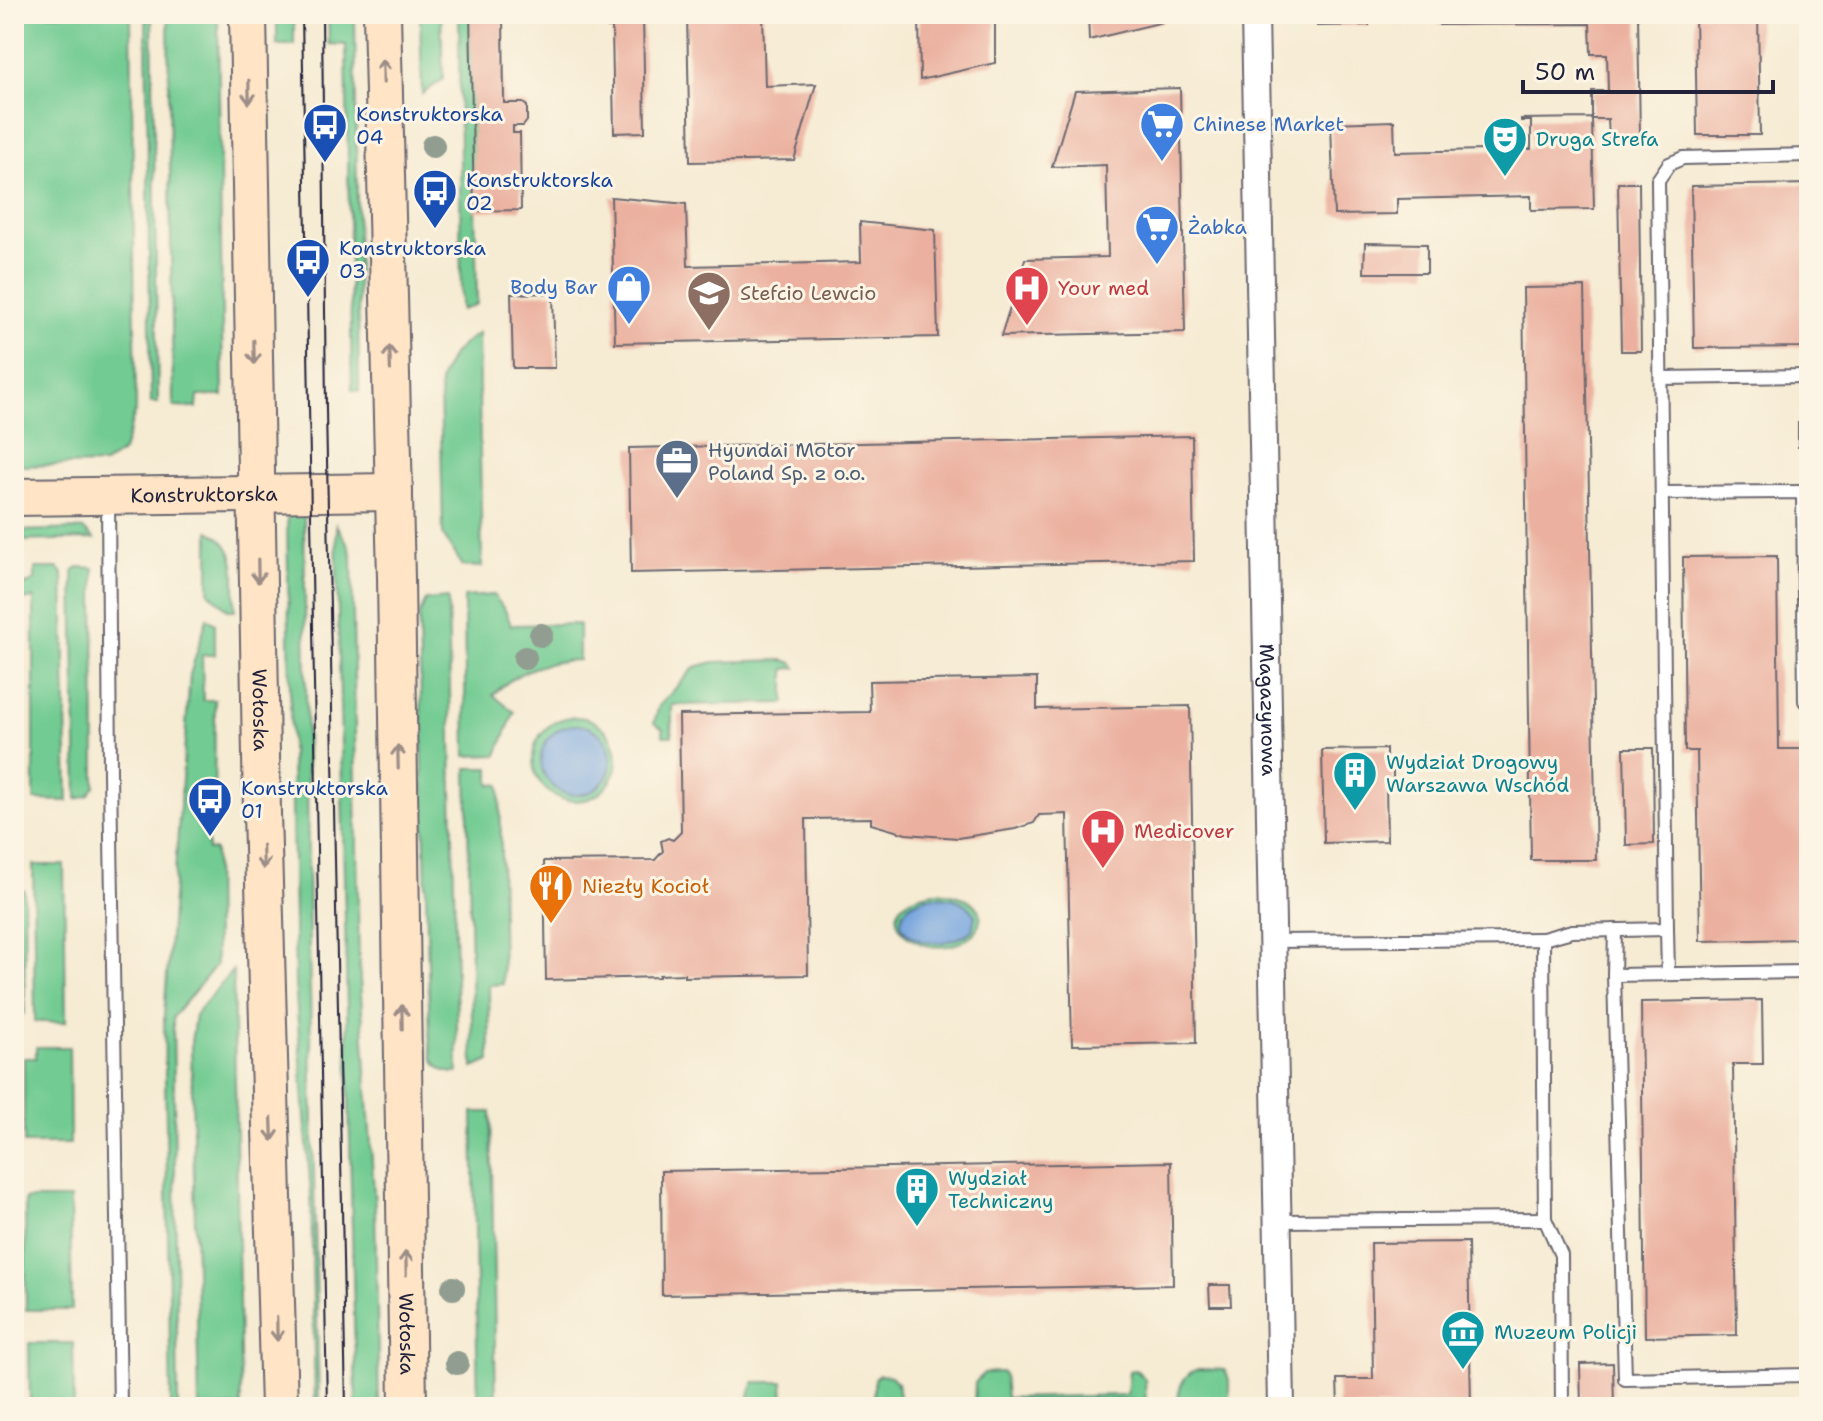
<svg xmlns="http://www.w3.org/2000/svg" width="1823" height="1421" font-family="'Shantell Sans',sans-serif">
<rect width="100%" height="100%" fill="#fcf5e5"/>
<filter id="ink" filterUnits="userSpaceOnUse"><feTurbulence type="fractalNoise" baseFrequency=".0125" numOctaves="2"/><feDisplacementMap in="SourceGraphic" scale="16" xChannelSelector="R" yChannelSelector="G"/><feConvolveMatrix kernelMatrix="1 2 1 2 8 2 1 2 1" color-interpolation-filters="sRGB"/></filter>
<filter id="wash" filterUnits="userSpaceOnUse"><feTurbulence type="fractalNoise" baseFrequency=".006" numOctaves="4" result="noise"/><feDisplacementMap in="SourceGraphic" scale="32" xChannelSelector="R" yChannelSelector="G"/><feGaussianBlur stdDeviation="1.8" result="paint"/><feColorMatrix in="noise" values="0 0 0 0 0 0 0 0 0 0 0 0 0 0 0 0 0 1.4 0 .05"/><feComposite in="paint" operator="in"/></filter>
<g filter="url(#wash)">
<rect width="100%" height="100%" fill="#f6ebd3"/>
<g fill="#71cb92" stroke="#4a7666" stroke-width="2" fill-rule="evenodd">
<path d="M14 14H131L136 409 123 451 104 464 14 466Z"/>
<path d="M146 14H152L158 403H151Z"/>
<path d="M168 14H218L223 396H198L197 408 175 407 173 405Z"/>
<rect x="277" y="14" width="17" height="31"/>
<path d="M328 14H355L359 391 352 390 346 45 329 44Z"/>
<path d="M420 14H441L443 79 422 94Z"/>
<path d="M459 14H471L477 304 461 310Z"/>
<path d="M478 333 482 567 463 566 443 535 440 382C447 358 458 347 478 333Z"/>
<path d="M304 514 309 944 319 1407H315L311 1197 295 983 287 515Z"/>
<path d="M336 525 348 544 352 556 359 963 375 1207 379 1407H356Z"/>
<path d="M83 529 94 539 14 541V531Z"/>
<path d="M209 531C242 547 234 579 235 610H228L209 592Z"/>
<path d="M78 567 94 568 95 786 88 796 77 799 73 572Z"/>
<path d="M35 568H57L63 573 68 801 34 800V598L21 600V587L35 580Z"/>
<path d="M494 595 506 612 511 625 579 624V660C545 661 517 670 493 695L514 712 497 755 466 756 464 597Z"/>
<path d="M448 598 458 1073C437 1073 432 1062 430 1043L419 625V615L426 600Z"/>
<path d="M207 618 215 624V655H202L203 700H215L214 825 207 826 208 850H215L216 965 173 1017 178 1407H171L164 1015 190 675Z"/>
<path d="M784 660 793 663 796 668 785 669V703L672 705V736H663V729L654 723 659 706 695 667 713 662Z"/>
<circle cx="575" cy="759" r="42"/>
<path d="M467 768H490V784L500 785 503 984 489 985 490 1061 473 1068Z"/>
<path d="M33 865H64L66 1022H35Z"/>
<path d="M14 890H24L25 1013 14 1019Z"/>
<path d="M936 892C953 893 988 901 979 924 977 931 973 935 967 939 916 969 856 903 936 892ZM903 912 966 935C945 944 920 946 903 929L901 920Z"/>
<path d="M233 970 241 1407H199L191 1042 195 1015Z"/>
<path d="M36 1047H69L70 1144H24V1058H36Z"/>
<path d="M473 1112H491L496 1407H478Z"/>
<path d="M25 1199H70L72 1310H26Z"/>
<path d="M29 1343H73L74 1407H30Z"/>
<path d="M1198 1369 1225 1370 1229 1380V1407H1178C1178 1390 1181 1375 1198 1369Z"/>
<path d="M1136 1370 1145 1379 1146 1407H1135V1400L987 1402V1407H974L975 1383 984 1373 1002 1372 1004 1374 1006 1398 1127 1395 1129 1371Z"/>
<path d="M879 1375 891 1376 897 1382 900 1407H741V1404L747 1402 754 1382H783L784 1401H874V1379Z"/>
<path d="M1131 1402V1407H990V1405Z"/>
</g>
<g fill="#74a4de" stroke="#4b638c" stroke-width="2">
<circle cx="576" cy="760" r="35"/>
<path d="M927 897C946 897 965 897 975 915L972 930C953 946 913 949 901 924 901 907 913 902 927 897Z"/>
</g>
<g id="blocks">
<g fill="#ebb09f">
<path d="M470 14H503L504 103H523L527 106V121L523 126H513V133H520L521 210 474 211Z"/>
<path d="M607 14H643L645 132 614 133 612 27 608 28Z"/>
<path d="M687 14H763L765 86 816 84 794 160 690 162Z"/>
<path d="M919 14H995V63L920 80Z"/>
<path d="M1088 14H1163V22L1089 40Z"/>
<path d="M1316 14H1369V25L1317 26Z"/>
<path d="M1438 14H1638L1640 137 1609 138 1608 119H1592L1594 209 1531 210V196L1397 199V214L1334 215 1331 123 1394 121 1395 152 1531 149V121H1521V119L1592 118V91H1608L1607 54H1591L1590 24 1439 25Z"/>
<path d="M1695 14H1758L1760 135H1697Z"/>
<path d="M1180 88 1185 332 1001 336 1025 259 1108 257 1106 165 1052 167 1075 91Z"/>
<path d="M1618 183H1639L1641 351H1621Z"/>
<path d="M1809 184V347L1694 348 1691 186Z"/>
<path d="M611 197 686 204 688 266 861 262 860 222 935 230 938 337 615 343Z"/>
<path d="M1365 243 1427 244V273H1364Z"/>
<path d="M1585 287 1596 860H1531L1523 288Z"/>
<path d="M553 293 555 368H513L511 294Z"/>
<rect x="1798" y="423" width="11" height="24"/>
<path d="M1192 436 1194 561 631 573 629 448Z"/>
<path d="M1777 556 1779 749H1809V939L1700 941 1697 751H1685L1683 557Z"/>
<path d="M14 600H21L22 650 14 651Z"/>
<path d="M1037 678V709L1190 706 1196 1043 1072 1045 1067 814 1039 815 1034 823 1015 829 958 838 906 834 871 824V818L806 819 808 975 684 977V974L659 975V977L546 980 544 861 655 860 663 851 661 841 668 838 673 840 681 832 679 715 870 712 869 681Z"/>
<path d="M1624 748H1653L1654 844 1626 845Z"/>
<path d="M1386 749V765H1393V782H1386L1387 841 1324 843 1322 750Z"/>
<path d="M1762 1000 1763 1064H1733L1737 1335 1645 1337 1641 1002Z"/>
<path d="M1171 1162 1173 1285 662 1295 661 1171Z"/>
<path d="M1468 1242 1471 1407H1338L1337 1379H1373L1371 1243Z"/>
<path d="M1209 1285H1230L1231 1306H1210Z"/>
<path d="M1613 1363 1614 1407H1581L1580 1364Z"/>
</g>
</g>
</g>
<g filter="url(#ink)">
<use href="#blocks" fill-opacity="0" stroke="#6c6870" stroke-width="2"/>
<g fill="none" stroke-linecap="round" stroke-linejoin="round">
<g stroke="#6c6870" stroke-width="16">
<g id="lane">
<path d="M1661 378 1809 376"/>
<path d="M1662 493 1803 492 1805 701H1809"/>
<path d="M108 498 110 773 120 1407"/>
<path d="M1667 929 1668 974"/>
<path d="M1543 939 1572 931 1667 929 1658 180 1669 164 1683 158 1809 155"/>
<path d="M1272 941 1543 939 1545 1219 1561 1255 1562 1407"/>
<path d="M1809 972 1614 975 1625 1379 1809 1375"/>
<path d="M1614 975 1615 930"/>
<path d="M1278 1221 1545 1219"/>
</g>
</g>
<g stroke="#6c6870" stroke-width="30">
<g id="street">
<path id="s1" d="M1255 14 1281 1407"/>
</g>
</g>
<g stroke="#6c6870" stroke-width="40">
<g id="secondary">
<path id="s2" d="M248 14 262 813 279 1407"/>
<path id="s3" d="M382 14 396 578 408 1407"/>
<path id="s4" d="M14 497 394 492"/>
</g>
</g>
<use href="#lane" stroke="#fff" stroke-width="12"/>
<use href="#street" stroke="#fff" stroke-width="26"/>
<use href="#secondary" stroke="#ffe4c6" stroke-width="36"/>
<g stroke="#22223b" stroke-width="2">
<path d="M302 14 327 1407"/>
<path d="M322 14 326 410 346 1407"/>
</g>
</g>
<g fill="#919d90">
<circle cx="433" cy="146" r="12"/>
<circle cx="541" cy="635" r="12"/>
<circle cx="525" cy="658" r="12"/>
<circle cx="453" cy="1288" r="12"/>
<circle cx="457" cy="1363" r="12"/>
</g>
<defs><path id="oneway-shaft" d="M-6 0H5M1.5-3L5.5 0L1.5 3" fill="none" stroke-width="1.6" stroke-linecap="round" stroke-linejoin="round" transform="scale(2)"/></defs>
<g stroke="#9c8d87">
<use href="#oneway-shaft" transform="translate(383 71) rotate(-91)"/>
<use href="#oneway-shaft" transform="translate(249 92) rotate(89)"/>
<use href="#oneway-shaft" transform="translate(254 352) rotate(89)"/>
<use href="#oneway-shaft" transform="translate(390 358) rotate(-92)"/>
<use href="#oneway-shaft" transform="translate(258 571) rotate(89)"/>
<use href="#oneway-shaft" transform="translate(398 757) rotate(-91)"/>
<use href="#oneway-shaft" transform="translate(263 857) rotate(88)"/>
<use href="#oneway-shaft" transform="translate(402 1017) rotate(-91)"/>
<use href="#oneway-shaft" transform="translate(272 1129) rotate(88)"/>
<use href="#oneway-shaft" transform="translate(406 1263) rotate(-91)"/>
<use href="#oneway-shaft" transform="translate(277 1329) rotate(89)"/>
</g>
</g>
<defs>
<g id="supermarket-pin" transform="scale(2.3)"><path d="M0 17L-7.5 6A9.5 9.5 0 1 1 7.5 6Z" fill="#3f7fe0" stroke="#fcf5e5"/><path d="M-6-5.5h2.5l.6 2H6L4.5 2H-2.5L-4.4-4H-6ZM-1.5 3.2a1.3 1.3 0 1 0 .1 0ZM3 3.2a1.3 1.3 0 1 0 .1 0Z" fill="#fff"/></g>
<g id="bus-pin" transform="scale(2.3)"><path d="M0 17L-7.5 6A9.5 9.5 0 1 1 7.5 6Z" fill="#1a4fb4" stroke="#fcf5e5"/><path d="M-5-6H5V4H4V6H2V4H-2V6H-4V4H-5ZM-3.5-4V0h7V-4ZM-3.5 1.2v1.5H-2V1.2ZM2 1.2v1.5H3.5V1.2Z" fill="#fff"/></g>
<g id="theatre-pin" transform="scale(2.3)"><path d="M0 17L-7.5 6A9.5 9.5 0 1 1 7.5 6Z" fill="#0f9aa8" stroke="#fcf5e5"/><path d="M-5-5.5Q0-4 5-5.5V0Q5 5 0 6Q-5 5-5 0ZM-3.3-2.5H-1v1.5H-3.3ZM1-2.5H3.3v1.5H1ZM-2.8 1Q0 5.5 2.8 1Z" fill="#fff"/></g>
<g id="shop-pin" transform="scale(2.3)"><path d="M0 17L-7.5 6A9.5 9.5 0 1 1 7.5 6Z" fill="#3f7fe0" stroke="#fcf5e5"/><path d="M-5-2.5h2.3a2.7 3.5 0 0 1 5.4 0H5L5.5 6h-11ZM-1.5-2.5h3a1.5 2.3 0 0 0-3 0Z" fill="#fff"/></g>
<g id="hospital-pin" transform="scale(2.3)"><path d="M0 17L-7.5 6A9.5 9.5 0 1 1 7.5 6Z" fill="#e0444e" stroke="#fcf5e5"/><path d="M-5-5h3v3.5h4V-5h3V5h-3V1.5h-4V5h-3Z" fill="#fff"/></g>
<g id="school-pin" transform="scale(2.3)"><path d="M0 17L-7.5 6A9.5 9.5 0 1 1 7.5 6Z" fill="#8d6e63" stroke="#fcf5e5"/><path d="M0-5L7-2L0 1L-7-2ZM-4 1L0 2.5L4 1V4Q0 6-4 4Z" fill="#fff"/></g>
<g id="office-pin" transform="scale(2.3)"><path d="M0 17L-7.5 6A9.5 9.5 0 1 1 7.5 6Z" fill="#5c6f8a" stroke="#fcf5e5"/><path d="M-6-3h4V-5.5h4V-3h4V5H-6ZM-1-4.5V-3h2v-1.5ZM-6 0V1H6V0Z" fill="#fff"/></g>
<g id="building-pin" transform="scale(2.3)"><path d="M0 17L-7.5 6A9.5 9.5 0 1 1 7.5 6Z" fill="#0f9aa8" stroke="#fcf5e5"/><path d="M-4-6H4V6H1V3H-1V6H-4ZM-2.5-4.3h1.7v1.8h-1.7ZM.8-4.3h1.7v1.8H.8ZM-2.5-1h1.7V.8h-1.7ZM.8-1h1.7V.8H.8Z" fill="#fff"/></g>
<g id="restaurant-pin" transform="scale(2.3)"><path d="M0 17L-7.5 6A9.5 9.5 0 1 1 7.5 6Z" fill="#e8710a" stroke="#fcf5e5"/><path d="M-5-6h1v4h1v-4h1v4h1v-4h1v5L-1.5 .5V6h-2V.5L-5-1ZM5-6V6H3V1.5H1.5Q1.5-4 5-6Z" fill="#fff"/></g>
<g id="museum-pin" transform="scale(2.3)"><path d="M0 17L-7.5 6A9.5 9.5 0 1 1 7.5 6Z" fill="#0f9aa8" stroke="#fcf5e5"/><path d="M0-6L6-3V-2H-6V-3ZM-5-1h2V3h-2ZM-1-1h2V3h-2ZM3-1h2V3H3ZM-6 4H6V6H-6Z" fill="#fff"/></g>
</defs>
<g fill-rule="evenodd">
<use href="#supermarket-pin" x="1162" y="124"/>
<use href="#bus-pin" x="325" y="125"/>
<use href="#theatre-pin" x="1505" y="139"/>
<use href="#bus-pin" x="435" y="191"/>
<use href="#supermarket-pin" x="1157" y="227"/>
<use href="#bus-pin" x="308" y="260"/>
<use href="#shop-pin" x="629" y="287"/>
<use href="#hospital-pin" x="1027" y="288"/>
<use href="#school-pin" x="709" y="293"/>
<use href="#office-pin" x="677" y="461"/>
<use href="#building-pin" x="1355" y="773"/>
<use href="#bus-pin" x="210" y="799"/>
<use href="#hospital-pin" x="1103" y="831"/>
<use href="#restaurant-pin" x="551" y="886"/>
<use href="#building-pin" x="917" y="1189"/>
<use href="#museum-pin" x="1463" y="1332"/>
</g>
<g text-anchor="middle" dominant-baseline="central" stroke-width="6" stroke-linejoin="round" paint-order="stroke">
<g font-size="20" fill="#164399" stroke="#fcf5e5" text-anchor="start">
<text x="356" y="114">Konstruktorska<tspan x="356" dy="23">04</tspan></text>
<text x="466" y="180">Konstruktorska<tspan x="466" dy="23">02</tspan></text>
<text x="339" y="248">Konstruktorska<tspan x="339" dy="23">03</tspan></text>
<text x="241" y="788">Konstruktorska<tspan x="241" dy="23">01</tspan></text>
</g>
<g font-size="20" fill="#366cbe" stroke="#fcf5e5" text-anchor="start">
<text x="1193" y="124">Chinese Market</text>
<text x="1188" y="227">Żabka</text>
<text x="598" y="287" text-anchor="end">Body Bar</text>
</g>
<g font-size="20" fill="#0d838f" stroke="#fcf5e5" text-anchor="start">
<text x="1536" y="139">Druga Strefa</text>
<text x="1386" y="762">Wydział Drogowy<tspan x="1386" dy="23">Warszawa Wschód</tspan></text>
<text x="948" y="1178">Wydział<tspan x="948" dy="23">Techniczny</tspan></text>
<text x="1494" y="1332">Muzeum Policji</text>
</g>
<g font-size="20" fill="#be3a42" stroke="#fcf5e5" text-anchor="start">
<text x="1058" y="288">Your med</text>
<text x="1134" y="831">Medicover</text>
</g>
<g font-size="20" fill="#785e54" stroke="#fcf5e5" text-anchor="start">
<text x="740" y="293">Stefcio Lewcio</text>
</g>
<g font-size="20" fill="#4e5e75" stroke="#fcf5e5" text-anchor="start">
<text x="708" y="450">Hyundai Motor<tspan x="708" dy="23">Poland Sp. z o.o.</tspan></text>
</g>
<g font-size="20" fill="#22223b" stroke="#fcf5e5">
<text stroke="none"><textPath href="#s4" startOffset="190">Konstruktorska</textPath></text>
<text stroke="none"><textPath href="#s2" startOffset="696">Wołoska</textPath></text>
<text stroke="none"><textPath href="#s1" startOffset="696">Magazynowa</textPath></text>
<text stroke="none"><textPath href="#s3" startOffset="1320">Wołoska</textPath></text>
</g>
<g font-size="20" fill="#c56008" stroke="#fcf5e5" text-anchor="start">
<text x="582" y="886">Niezły Kocioł</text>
</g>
</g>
<rect width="1823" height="1421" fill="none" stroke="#fcf5e5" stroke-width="48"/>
<path d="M1523 80v12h250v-12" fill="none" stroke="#22223b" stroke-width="4"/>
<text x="1535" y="80" font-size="24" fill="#22223b" stroke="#fcf5e5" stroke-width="6" paint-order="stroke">50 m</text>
</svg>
